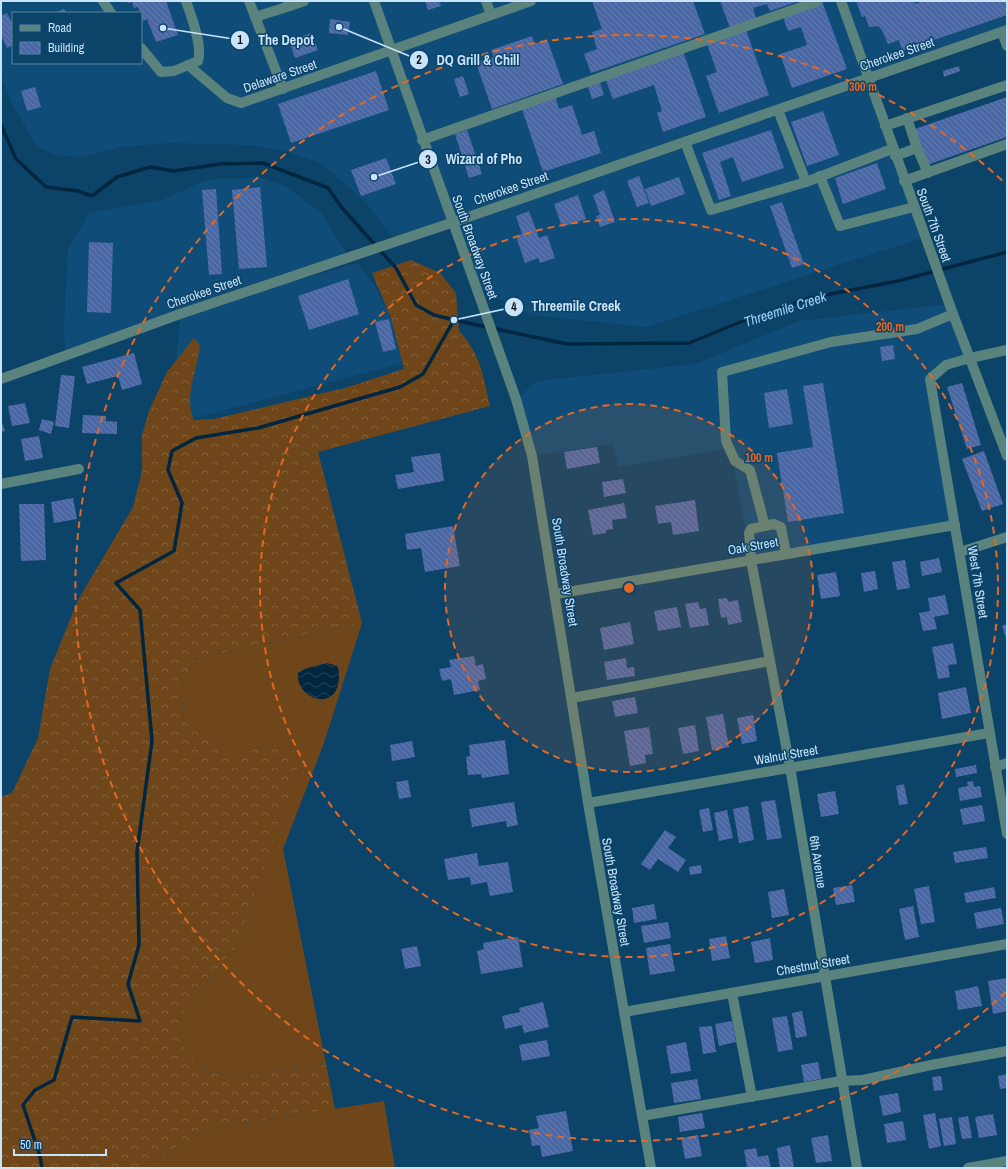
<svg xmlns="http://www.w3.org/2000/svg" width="1008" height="1169" font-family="'Archivo Narrow',sans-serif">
<defs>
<pattern id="forest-crowns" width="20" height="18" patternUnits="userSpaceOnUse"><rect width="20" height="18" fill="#6f4619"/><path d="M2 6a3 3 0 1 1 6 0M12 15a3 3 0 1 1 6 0" fill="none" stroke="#82613b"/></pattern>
<pattern id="water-waves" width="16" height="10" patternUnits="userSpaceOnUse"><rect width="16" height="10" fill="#002640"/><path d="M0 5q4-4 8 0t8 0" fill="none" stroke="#24455c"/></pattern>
<pattern id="building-back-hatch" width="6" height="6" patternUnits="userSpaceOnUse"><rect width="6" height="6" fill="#4a67a6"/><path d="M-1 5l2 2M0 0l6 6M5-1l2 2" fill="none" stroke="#637db3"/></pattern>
</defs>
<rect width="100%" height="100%" fill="#0c4469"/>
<g fill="#0f4d78" fill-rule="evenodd">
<path d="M1 1H1007V30L868 78 925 237 647 327 530 315 475 286 451 223 397 241 363 200 322 164 285 151 249 145 169 143 120 147 82 157 55 155 37 146 12 104 1 76ZM13 13H141V63H13Z"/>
<path d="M259 177 287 187 321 213 347 254 188 311 358 263 376 288 391 318 402 363 179 422 173 405 180 314 65 355 64 325 68 250 89 213 160 201 206 180Z"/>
<path d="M949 304 970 358 930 379 955 525 751 560 730 448 618 467 613 444 532 456 516 399 538 381 696 364 799 321Z"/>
</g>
<g fill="#6f4619" fill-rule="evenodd">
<path d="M362 623 324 743 283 849 326 1064 236 1077 208 1072 185 1050 179 1018 238 944 281 815 274 744 225 757 184 721 181 688 194 659ZM322 664 337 666 339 674 336 690 313 698 300 685 305 669Z"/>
<path d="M384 1101 395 1168H149L168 1152 206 1129Z"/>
</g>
<path fill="url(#forest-crowns)" d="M411 260 440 273 456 293 459 331C481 354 483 376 490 406L318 452 362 623 194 659 181 688 184 721 225 756 274 744 302 755 238 944 179 1018 185 1050 208 1072 236 1077 326 1064 335 1109 206 1129 168 1152 149 1168H1V797L12 793 38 738 50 669 78 600 133 507 142 471V435L149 411 167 372 194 338 200 345C198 368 183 399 194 420L214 419 345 388 404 369 391 318 372 273Z"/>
<path fill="url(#water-waves)" d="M327 663 337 666C340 672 339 679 338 685 331 712 295 696 298 673L305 669Z"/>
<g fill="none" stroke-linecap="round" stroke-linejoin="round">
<g stroke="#002640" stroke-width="3.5">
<path d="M1 125 16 159 46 187 78 191 92 196 117 177 150 167 174 171 220 164 263 163 328 188 342 208 396 268 416 305 434 315 454 320 567 344 689 343 743 321 810 298 898 281 1007 252"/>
<path d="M42 1168 40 1156 23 1105 35 1090 54 1080 72 1017 140 1021 128 984 139 945 137 852 152 741 140 610 116 583 174 551 182 503 168 470 172 451 196 438 258 428 400 387 423 374 454 320"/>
</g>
</g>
<g fill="url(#building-back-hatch)">
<path d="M122 1H166L178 35 156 42 147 19 143 21 138 7 134 8 132 2 129 3Z"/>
<path d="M425 1H439L441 6 428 10Z"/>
<path d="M592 1H693L705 34 591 73 584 54 597 49 592 32 602 29Z"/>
<path d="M720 1H799L770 11 767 4 753 8 756 18 730 28Z"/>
<path d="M856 1H914L915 4 923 1H1007V15L902 51 899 40 888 44 882 30 878 26 869 27 865 16 862 17Z"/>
<path d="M823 4 847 69 792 88 780 54 807 45 801 27 788 31 783 17Z"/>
<path d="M64 9 66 13H54Z"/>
<path d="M7 13 13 25V45L7 48 1 35V16Z"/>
<path d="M330 19 350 22 348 35 329 33Z"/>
<path d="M746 30 769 95 719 113 706 76 717 72 707 44Z"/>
<path d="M311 33 318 50 295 58 289 41Z"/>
<path d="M532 36 534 44 547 39 563 84 492 109 476 63 494 57 491 50Z"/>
<path d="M683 51 706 117 663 132 657 113 662 111 654 85 613 99 605 78Z"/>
<path d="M959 66 960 71 944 77 943 71Z"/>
<path d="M376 71 389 110 291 143 278 104Z"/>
<path d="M463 76 469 94 460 97 454 79Z"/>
<path d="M599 80 604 95 592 99 587 84Z"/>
<path d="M35 87 41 107 27 111 21 91Z"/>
<path d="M555 95 559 109 572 105 582 135 594 131 601 153 543 172 521 106Z"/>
<path d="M1007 97V137L927 165 915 129Z"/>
<path d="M823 111 839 155 807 166 791 122Z"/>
<path d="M467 130 482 174 469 178 455 134Z"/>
<path d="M771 130 784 168 742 182 733 157 720 162 731 196 719 200 702 153Z"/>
<path d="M386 158 396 184 361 196 351 170Z"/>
<path d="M877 163 886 189 843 204 835 178Z"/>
<path d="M639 176 649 203 637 207 627 181Z"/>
<path d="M679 177 685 194 651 206 645 189Z"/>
<path d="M260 187 267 267 239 269 232 190Z"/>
<path d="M216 189 222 274 209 275 202 190Z"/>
<path d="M604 190 615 222 600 227 596 216 600 215 593 195Z"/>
<path d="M578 195 586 219 562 227 554 204Z"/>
<path d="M782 202 804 264 792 268 770 206Z"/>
<path d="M529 211 539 238 547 235 555 258 540 263 538 258 525 263 516 236 522 234 516 216Z"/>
<path d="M89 242 113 243 111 313 87 312Z"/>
<path d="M348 279 359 314 309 330 298 296Z"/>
<path d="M389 319 396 349 383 352 375 322Z"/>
<path d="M893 345 895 359 882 361 880 347Z"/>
<path d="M134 353 142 384 122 390 118 376 87 384 82 367Z"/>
<path d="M61 375 75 376 69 428 55 426Z"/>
<path d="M823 383 844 513 788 522 777 453 813 447 803 386Z"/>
<path d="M962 383 981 445 967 449 947 387Z"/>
<path d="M787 389 793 424 769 428 764 393Z"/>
<path d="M25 403 30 423 12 426 8 406Z"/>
<path d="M83 415 106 416V421L117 422V434L82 433Z"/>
<path d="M42 419 54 422 51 434 39 430Z"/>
<path d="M1 420 5 431 1 432Z"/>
<path d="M39 436 43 458 25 461 21 439Z"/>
<path d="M597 447 600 463 567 469 564 452Z"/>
<path d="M984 451 1003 504 982 511 962 459Z"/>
<path d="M440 453 444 481 398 489 395 475 414 472 411 457Z"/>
<path d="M623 479 626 493 604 497 602 482Z"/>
<path d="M73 498 77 519 54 523 51 502Z"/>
<path d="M695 500 699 531 673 535 671 522 658 524 655 506Z"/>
<path d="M624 503 627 518 612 520 613 529 606 530V533L593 535 588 510Z"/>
<path d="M19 504H44L46 560 21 561Z"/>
<path d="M453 526 460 566 425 572 421 548 407 550 405 534Z"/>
<path d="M939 558 942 572 922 576 920 562Z"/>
<path d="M905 560 910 588 897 590 892 562Z"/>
<path d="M875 571 878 589 864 592 861 573Z"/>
<path d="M836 572 840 596 821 599 817 575Z"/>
<path d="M945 595 949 614 934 617 937 629 923 631 919 613 930 611 928 598Z"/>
<path d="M727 598 728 602 738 600 742 622 728 625 727 617 721 618 718 599Z"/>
<path d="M698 602 700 609 706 608 709 625 690 628 685 604Z"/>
<path d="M677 607 681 627 658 631 654 611Z"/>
<path d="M630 622 634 644 604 650 600 628Z"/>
<path d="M1007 624V641L1002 626Z"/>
<path d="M953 643 957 664 948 665 950 677 938 679 932 647Z"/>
<path d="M474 656 476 666 483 664 486 679 478 681 480 690 454 695 451 679 442 681 439 669 451 667 449 660Z"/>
<path d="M626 658 627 668 634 667 635 676 607 680 604 662Z"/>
<path d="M966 687 971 713 942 719 938 693Z"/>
<path d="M635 697 638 713 615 717 612 701Z"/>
<path d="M723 714 729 747 712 750 706 717Z"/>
<path d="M753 715 757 741 742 744 737 718Z"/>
<path d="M695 725 699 751 683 754 678 728Z"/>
<path d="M649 727 653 754 645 755 646 763 630 766 624 731Z"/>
<path d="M505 740 509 774 482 778 481 774 468 775 466 757 470 756 469 745Z"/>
<path d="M412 741 415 757 392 761 390 745Z"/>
<path d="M976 765 977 773 956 777 955 769Z"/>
<path d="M408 780 411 797 399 799 396 782Z"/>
<path d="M973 781 974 787 980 786 982 797 960 801 958 788 968 786 967 782Z"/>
<path d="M904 784 908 804 899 805 896 786Z"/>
<path d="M835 791 839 814 821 817 817 794Z"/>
<path d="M775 800 782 838 767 840 761 802Z"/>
<path d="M514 802 518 825 507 827 506 821 472 827 469 809Z"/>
<path d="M982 805 985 821 963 825 960 809Z"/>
<path d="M748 806 754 840 739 843 733 809Z"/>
<path d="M709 808 713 830 703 832 699 810Z"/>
<path d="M727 810 733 838 719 841 714 813Z"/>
<path d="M665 830 676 837 668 848 686 860 678 872 658 859 650 870 641 864Z"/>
<path d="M986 847 988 858 955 863 953 852Z"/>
<path d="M477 853 479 866 508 862 513 892 490 896 487 882 471 885 470 877 448 880 444 859Z"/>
<path d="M701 865 702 873 690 875 689 867Z"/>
<path d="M852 885 855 902 836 905 833 888Z"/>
<path d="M929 886 935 922 921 924 914 889Z"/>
<path d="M994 887 996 898 966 903 964 893Z"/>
<path d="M784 889 789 915 772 918 768 892Z"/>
<path d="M654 904 657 919 634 923 632 908Z"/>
<path d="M913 906 919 937 905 940 899 909Z"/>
<path d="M1001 908 1004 924 977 929 974 913Z"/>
<path d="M668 922 671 938 644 943 641 926Z"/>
<path d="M726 936 730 958 712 961 709 939Z"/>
<path d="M518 937 523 967 481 974 477 951 484 949 483 943Z"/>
<path d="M770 938 773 960 755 963 751 942Z"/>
<path d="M670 944 675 971 650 975 646 948Z"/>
<path d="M417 946 421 966 405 969 401 949Z"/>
<path d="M1007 978V1011L993 1014 988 981Z"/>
<path d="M978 986 982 1006 958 1010 955 991Z"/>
<path d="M543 1002 549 1027 524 1033 522 1025 505 1029 502 1016 520 1012 519 1008Z"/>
<path d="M802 1011 807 1036 796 1038 792 1013Z"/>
<path d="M787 1016 793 1049 778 1052 772 1018Z"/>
<path d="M732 1021 736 1042 719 1046 715 1024Z"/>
<path d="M712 1026 716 1052 703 1054 699 1027Z"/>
<path d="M547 1040 550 1056 522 1061 519 1045Z"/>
<path d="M686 1042 691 1071 671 1074 666 1046Z"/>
<path d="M818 1062 821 1079 804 1082 801 1065Z"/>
<path d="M1007 1074V1088L1000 1089 998 1076Z"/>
<path d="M941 1076 943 1090 934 1091 932 1077Z"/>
<path d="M697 1079 701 1099 674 1103 671 1083Z"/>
<path d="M898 1093 901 1112 883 1116 879 1096Z"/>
<path d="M566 1111 573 1151 542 1157 540 1145 532 1146 529 1130 539 1128 536 1116Z"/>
<path d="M702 1113 705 1128 680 1132 678 1117Z"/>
<path d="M935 1113 941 1146 929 1149 923 1115Z"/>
<path d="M993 1114 997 1135 979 1138 975 1117Z"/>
<path d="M968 1116 972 1138 962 1139 958 1118Z"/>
<path d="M952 1117 956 1144 944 1146 939 1119Z"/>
<path d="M903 1121 906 1140 887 1143 884 1124Z"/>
<path d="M698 1135 702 1156 685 1159 681 1138Z"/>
<path d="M828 1135 832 1161 816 1163 811 1138Z"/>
<path d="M790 1145 794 1168H780L777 1148Z"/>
<path d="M756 1148 758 1157 768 1155 771 1168H747L744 1150Z"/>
</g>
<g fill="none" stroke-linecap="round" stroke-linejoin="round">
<g stroke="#59837c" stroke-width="10">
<path d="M103 1 111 13"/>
<path d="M249 1 283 89"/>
<path d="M288 1 290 6 304 1"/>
<path d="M374 1 516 399 532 456 588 803 651 1168"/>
<path d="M486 1 491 15"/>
<path d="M841 1 953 314 1007 456"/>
<path d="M255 17 290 6"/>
<path d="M1002 32 1007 46"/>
<path d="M141 48 161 72 174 71 198 61C203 47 191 15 186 1"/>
<path d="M188 65 227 98 241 103 531 1"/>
<path d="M778 110 806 182 892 149"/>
<path d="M885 126 1007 85"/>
<path d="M422 140 818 1"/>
<path d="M685 142 711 210 806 182"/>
<path d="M917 148 928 173"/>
<path d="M895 156 917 148 907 118"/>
<path d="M820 176 840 226 914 207"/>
<path d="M904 181 1007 144"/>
<path d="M1007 350 970 358 946 365 930 379 1007 834"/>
<path d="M1 379 180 314 451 223 1007 30"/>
<path d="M1 484 79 469"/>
<path d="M765 526 750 470 735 461 726 441 722 372 831 342 917 329 953 314"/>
<path d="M960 552 1007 537"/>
<path d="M786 554 781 527 774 524 751 529 749 533 751 560 790 767 857 1168"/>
<path d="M556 594 955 525"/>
<path d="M572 698 770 661"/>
<path d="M995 767 1007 763"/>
<path d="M588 803 989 733"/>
<path d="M732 993 752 1097"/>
<path d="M624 1012 1007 944"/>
<path d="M642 1116 841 1081 863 1080 931 1065 1007 1051"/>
<path d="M968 1168 1007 1161"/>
</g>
</g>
<circle cx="629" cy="588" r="184" fill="#e56724" fill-opacity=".12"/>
<g fill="none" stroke="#e56724" stroke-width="2" stroke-dasharray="7 5">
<circle cx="629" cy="588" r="184"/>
<circle cx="629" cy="588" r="369"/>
<path d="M1006 992A553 553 0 1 1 1006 184"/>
</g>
<g text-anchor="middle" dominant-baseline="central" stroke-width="3" stroke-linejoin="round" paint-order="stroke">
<g font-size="13" fill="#c8e3fa" stroke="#0c4469">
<text transform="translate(897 54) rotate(-19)">Cherokee Street</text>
<text transform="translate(280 76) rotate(-19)">Delaware Street</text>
<text transform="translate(511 188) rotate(-19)">Cherokee Street</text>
<text transform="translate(934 225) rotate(70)">South 7th Street</text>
<text transform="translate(475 247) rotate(70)">South Broadway Street</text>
<text transform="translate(204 292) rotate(-19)">Cherokee Street</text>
<text transform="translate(753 546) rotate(-10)">Oak Street</text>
<text transform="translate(565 572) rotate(81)">South Broadway Street</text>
<text transform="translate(978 582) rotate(81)">West 7th Street</text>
<text transform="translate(786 755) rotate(-10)">Walnut Street</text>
<text transform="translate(818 862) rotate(81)">6th Avenue</text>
<text transform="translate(616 892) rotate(80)">South Broadway Street</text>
<text transform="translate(813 965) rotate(-10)">Chestnut Street</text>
</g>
<g font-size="14" font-style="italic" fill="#9dd0fc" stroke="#0c4469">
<text transform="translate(785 309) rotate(-18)">Threemile Creek</text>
</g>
</g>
<circle cx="629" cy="588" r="6" fill="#e56724" stroke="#0c4469" stroke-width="2"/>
<g font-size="12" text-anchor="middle" font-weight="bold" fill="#e56724" stroke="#0c4469" stroke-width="3" stroke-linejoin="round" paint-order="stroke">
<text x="863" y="91">300 m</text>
<text x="890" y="331">200 m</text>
<text x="759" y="462">100 m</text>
</g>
<path fill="none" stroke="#c8e3fa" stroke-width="1.5" d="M163 28L240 40M339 27L419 60M374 177L428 159M454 320L514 307"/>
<g fill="#c8e3fa" stroke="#0c4469" stroke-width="1.5">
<circle cx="163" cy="28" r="4"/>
<circle cx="339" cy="27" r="4"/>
<circle cx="374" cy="177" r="4"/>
<circle cx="454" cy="320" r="4"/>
<circle cx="240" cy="40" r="10"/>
<circle cx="419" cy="60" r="10"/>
<circle cx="428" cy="159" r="10"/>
<circle cx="514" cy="307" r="10"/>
</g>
<g font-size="12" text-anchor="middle" font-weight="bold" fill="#111">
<text x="240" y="44">1</text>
<text x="419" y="64">2</text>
<text x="428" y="164">3</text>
<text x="514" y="311">4</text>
</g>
<g font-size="14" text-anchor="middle" font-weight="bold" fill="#c8e3fa" stroke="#0c4469" stroke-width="3" stroke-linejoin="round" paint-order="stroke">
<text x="286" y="45">The Depot</text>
<text x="478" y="65">DQ Grill &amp; Chill</text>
<text x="484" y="164">Wizard of Pho</text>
<text x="576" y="311">Threemile Creek</text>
</g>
<rect width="1008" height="1169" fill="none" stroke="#c8e3fa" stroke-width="4"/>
<rect x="12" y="12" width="130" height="52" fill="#0c4469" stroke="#5784a3"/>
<rect x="20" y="25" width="20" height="6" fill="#59837c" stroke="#5784a3"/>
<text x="48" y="32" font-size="12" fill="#c8e3fa">Road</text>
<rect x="20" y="42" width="20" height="12" fill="url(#building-back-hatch)" stroke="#5784a3"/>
<text x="48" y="52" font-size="12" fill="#c8e3fa">Building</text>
<path d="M14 1149v6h92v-6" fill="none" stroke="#c8e3fa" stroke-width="2"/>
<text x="20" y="1149" font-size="12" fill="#c8e3fa" stroke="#0c4469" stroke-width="3" paint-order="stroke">50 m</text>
</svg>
